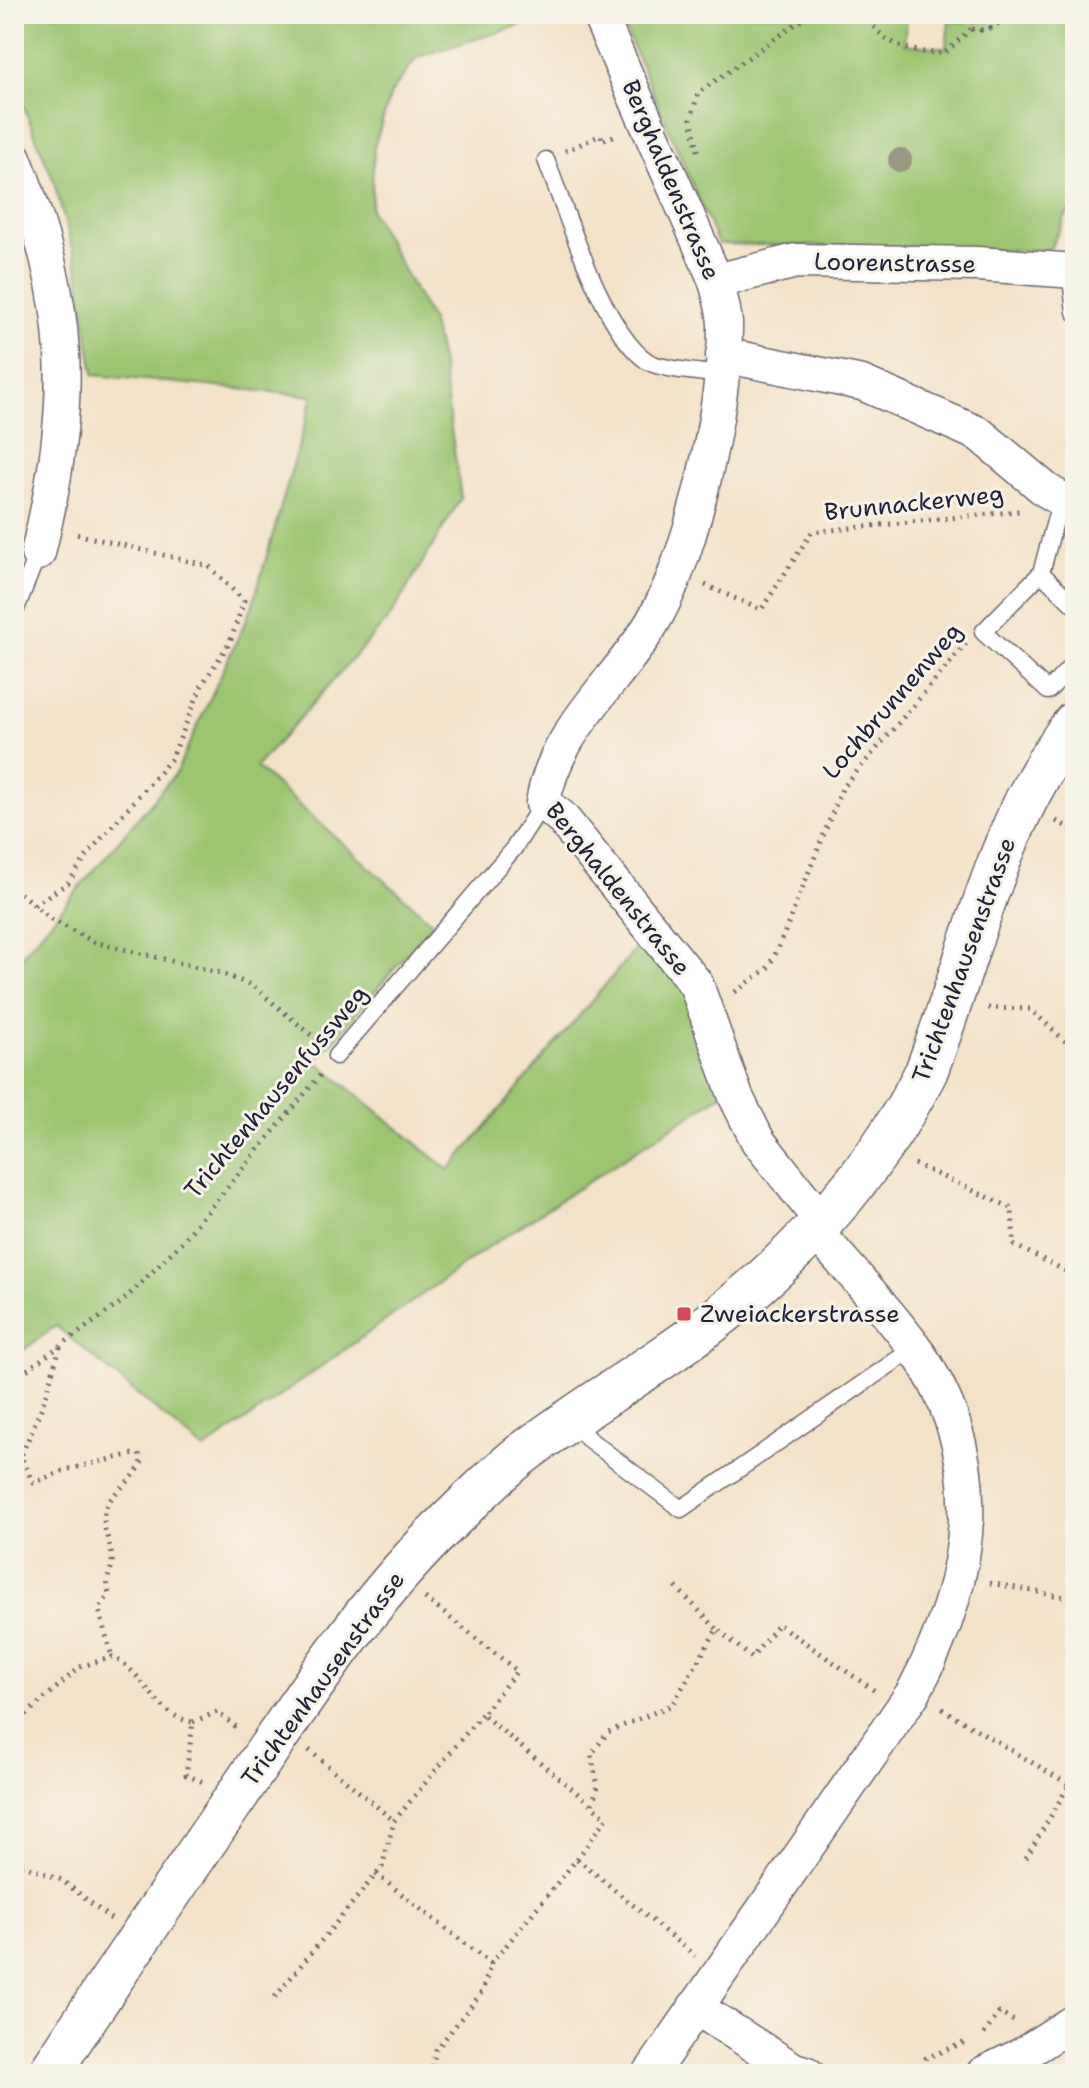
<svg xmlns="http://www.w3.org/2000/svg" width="1089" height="2088" font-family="'Shantell Sans',sans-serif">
<rect width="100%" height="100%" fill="#f7f3e8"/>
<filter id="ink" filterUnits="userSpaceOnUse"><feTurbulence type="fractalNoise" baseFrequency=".0125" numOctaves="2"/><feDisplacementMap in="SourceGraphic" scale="16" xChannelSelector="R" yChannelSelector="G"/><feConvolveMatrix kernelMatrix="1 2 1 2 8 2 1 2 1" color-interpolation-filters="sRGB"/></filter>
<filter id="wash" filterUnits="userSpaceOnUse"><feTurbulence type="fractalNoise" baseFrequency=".006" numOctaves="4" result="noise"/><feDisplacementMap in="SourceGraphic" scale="32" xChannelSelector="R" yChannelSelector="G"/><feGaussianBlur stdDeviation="1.8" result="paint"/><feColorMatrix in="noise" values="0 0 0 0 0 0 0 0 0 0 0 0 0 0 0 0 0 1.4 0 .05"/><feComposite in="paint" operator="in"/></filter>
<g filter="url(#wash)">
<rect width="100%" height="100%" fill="#f4e2c8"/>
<g fill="#9bc571" stroke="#5e7456" stroke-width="2">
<path d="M14 14H558L417 57 391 93 374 147 371 211 431 320 441 359 461 498 390 617 256 767 433 923 316 1061 449 1170 649 933 688 988 724 1093 490 1246 204 1450 56 1326 14 1357V965L176 773 252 607 313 396 94 375 77 265 53 179 14 83Z"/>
<path d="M619 14H907L904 44 946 48 949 20 965 22 966 14H1075V211L1068 212 1049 251 718 244Z"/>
</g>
</g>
<g filter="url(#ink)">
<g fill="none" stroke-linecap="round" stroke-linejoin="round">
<g stroke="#6c656c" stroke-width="19">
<g id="service">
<path d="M546 160C566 210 603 332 647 361 660 370 703 372 720 375"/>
<path d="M1070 270 1075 312"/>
<path d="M1061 499 1041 573 983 632 1048 691 1075 662"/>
<path d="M1041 573 1075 606"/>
<path d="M14 614 38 553"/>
<path d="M336 1056 514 848 543 803"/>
<path d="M573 1419 587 1438 681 1509 914 1348"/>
</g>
</g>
<g stroke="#6c656c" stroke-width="37">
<g id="minor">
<path d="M599 14 716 281C719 294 724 309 725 323 726 403 692 560 649 628 612 687 554 732 543 803L561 817 696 984 736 1097 758 1141 823 1223"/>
<path d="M14 158C73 306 75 398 38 553"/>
<path d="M716 281 796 261 978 264 1075 271"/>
<path d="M723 355 862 383 979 434 1046 490 1061 499H1075"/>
<path d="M695 2007 794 2070 807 2074"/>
<path d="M650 2074 913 1693C974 1579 993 1459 914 1347 884 1306 848 1269 815 1230"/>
<path d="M983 2074 1022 2055 1075 2021"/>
</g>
</g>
<g stroke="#6c656c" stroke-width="45">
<path id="tertiary" d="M49 2074C110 1980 174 1887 238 1794 300 1703 361 1609 439 1531 465 1506 490 1480 518 1457 573 1414 634 1379 691 1338 788 1267 872 1180 926 1072 972 954 996 823 1075 722"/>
</g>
<g stroke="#6c656c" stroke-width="5" stroke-dasharray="2 6" stroke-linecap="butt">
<path d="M864 14C884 45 908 53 945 53L971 29"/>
<path d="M974 14 971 29 981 30"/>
<path d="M984 14 981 30 990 29"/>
<path d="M990 28 993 14"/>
<path d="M990 29 997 24 1001 14"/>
<path d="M565 151 601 135 602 141 618 134"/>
<path d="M698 151 691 119 698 93 810 14"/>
<path d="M705 585 761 610 812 532 1019 511"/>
<path d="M1056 821 1075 831"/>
<path d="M14 888 51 919 94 942 221 973 253 986 318 1041"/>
<path d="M34 905 68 883 92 849 172 758 202 685 230 642 244 601 209 566 76 534"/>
<path d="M735 992 767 969 778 949 842 789 966 644"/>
<path d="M988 1008 1030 1009 1075 1050"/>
<path d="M914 1164 1012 1208 1014 1245 1074 1275 1069 1301 1075 1304"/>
<path d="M60 1347 43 1404 21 1456 33 1483 65 1470 129 1455 139 1454 142 1461C136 1480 117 1487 108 1504 98 1524 111 1540 112 1559 113 1572 104 1576 109 1594L99 1610 112 1657"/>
<path d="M14 1379 123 1301 182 1242 322 1073"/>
<path d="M990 1583 1075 1599"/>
<path d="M676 1587 717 1629"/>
<path d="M425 1598 517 1671 482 1714 607 1818 577 1859"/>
<path d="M942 1709 1075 1788"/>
<path d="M193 1722 217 1712 240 1730"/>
<path d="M14 1725 80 1667 112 1657C147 1673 154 1716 193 1722L186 1775 203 1782"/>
<path d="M309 1750 394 1821"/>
<path d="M592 1804 598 1786 591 1755 608 1732 672 1705 717 1629 752 1658 778 1624 875 1691"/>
<path d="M1026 1858 1069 1785"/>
<path d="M14 1862 62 1880 111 1919"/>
<path d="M376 1874 491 1964"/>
<path d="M275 1997 382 1867 394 1821 482 1714"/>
<path d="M984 2034 999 2013 1014 2021"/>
<path d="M430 2074 436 2050 482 1992 491 1964 577 1859 695 1956"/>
<path d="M919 2074 926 2058 968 2041"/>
</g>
<use href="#service" stroke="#fff" stroke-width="16"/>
<use href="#minor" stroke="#fff" stroke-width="34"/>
<use href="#tertiary" stroke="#fff" stroke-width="42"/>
</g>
<circle fill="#989885" cx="900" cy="160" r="12"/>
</g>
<rect fill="#d1495b" stroke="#f7f3e8" stroke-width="3" x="676" y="1306" width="16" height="16" rx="4"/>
<g text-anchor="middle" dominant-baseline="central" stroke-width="6" stroke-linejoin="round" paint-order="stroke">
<g font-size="24" fill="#22223b" stroke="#f7f3e8">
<text transform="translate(671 180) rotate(67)">Berghaldenstrasse</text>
<text transform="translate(895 263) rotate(1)">Loorenstrasse</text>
<text transform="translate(914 503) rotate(-6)">Brunnackerweg</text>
<text transform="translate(892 701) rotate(-49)">Lochbrunnenweg</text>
<text transform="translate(618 889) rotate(51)">Berghaldenstrasse</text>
<text transform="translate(964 960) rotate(-70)">Trichtenhausenstrasse</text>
<text transform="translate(276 1092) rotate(-50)">Trichtenhausenfussweg</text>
<text transform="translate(323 1679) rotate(-54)">Trichtenhausenstrasse</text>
</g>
<g font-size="24" fill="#22223b" stroke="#f7f3e8" text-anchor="start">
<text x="700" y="1314">Zweiackerstrasse</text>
</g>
</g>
<rect width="1089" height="2088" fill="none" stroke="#f7f3e8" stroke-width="48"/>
</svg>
